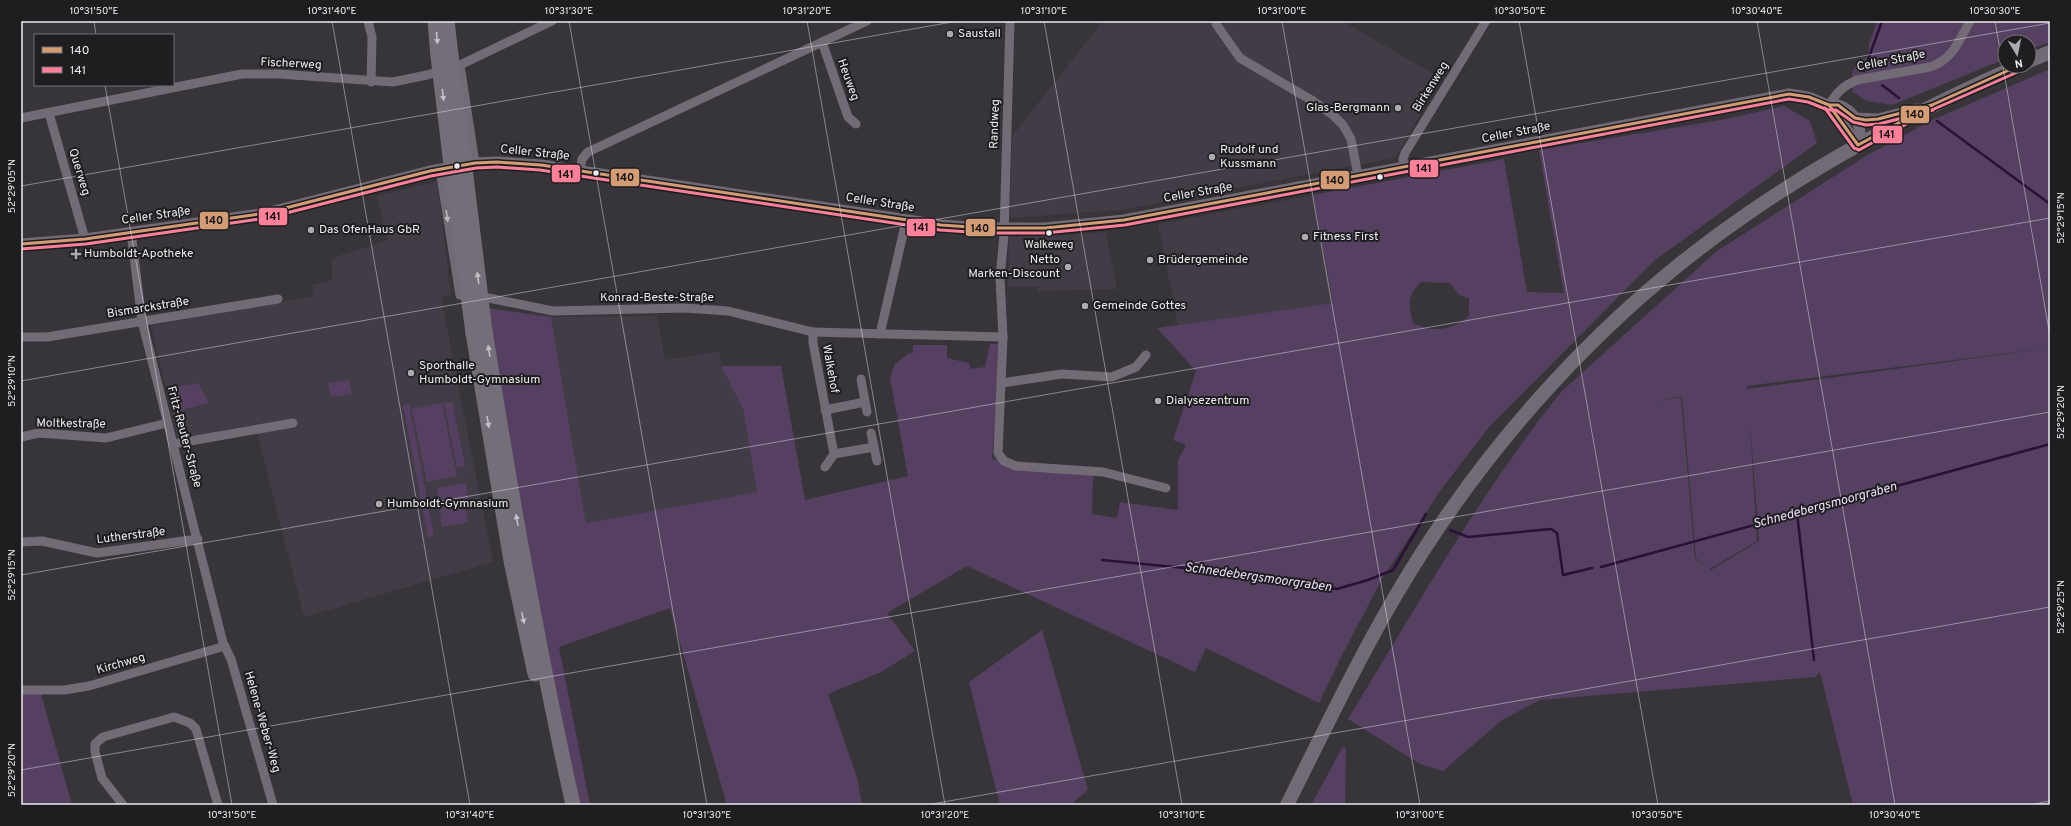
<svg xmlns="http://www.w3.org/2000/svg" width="2071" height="826" font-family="Overpass,sans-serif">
<rect width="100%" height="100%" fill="#373539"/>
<g fill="#423c46">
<path d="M1103 21H1342L1441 78 1395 158 1121 210 1010 218 1012 136Z"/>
<path d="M437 181 451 295 441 297 493 562 304 617 257 433 180 447 151 326 313 296 312 285 332 280V258L388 240 377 196Z"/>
<path d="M1313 195 1333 303 1178 325 1158 224Z"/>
<path d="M1106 232 1117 289 1038 291V287H1008L1009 237 1069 235Z"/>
<path d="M657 316 665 360 720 351 721 366 743 409 757 492 586 523 551 317Z"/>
</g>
<g fill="#554061" fill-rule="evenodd">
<path d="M1877 21H2050V42L2029 50V42H2005V59L1892 105 1867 101 1853 92 1852 74 1857 61 1868 57 1869 45Z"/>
<path d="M2050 69V348L1747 386V389L2050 348V805H1853L1820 672 1815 677 1540 700 1502 720 1443 771 1420 764 1348 719C1416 608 1480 493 1561 392L1717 251 1866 156 1930 121ZM1682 396 1696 558 1710 569 1757 541 1750 422 1759 541 1711 570 1695 558 1681 397 1652 402Z"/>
<path d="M1784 106 1810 121 1817 143 1655 260 1489 427 1440 491 1382 579 1341 657 1319 703 1206 648 1195 672 967 566 887 613 915 651 881 672 828 694 857 777 862 805H727L670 608 559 647 590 805H579L529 555 487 308 551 317 586 523 757 492 743 409 721 366H781L805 500 908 476 890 378 895 364 909 353H913V345H947V358L969 363 971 369 985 367 990 344H998L996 407 992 459 1093 474 1092 514 1117 518 1120 502 1178 510V460L1186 445 1173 440 1196 371 1157 328 1333 303 1313 195 1504 159 1527 292 1564 293 1539 150 1721 120ZM1421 282 1450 283 1459 295 1469 298V316C1451 331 1435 332 1413 324 1409 305 1406 296 1421 282Z"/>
<path d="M349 380 352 394 331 397 328 383Z"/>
<path d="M198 383 209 403 174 412 168 388Z"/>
<path d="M452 402 465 466 457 468 444 403Z"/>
<path d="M442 403 457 476 427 482 412 409Z"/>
<path d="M409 404 434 536 428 537 403 405Z"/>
<path d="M466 483 469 504 465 505 468 522 442 527 437 488Z"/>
<path d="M1042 630 1088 790 1070 805H1000L969 682Z"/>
<path d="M21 694H41L72 805H21Z"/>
<path d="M1342 748H1346L1345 805H1311Z"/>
</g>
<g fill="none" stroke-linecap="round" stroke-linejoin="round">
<g stroke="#291035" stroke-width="2.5">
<path d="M1864 71 1882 21"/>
<path d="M1882 85 1899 98"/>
<path d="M1937 121 2050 204"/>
<path d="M1797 513 1814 660"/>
<path d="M1450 530 1468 537 1551 529 1557 533 1563 575 1592 568"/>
<path d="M1102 560 1237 573 1337 589 1368 580 1393 570 1426 514"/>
<path d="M1601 567 2050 444"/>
</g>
<g stroke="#726b75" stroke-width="9">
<path d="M368 21 372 37 371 82"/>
<path d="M1010 21 1004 235 1000 278 1003 337 998 453 1004 461 1016 466 1103 472 1166 488"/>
<path d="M1216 24 1240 58 1313 101 1333 115 1343 125 1351 139 1358 176"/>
<path d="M822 42 848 117 856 124"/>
<path d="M460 65 475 163"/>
<path d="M1829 105C1837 92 1843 86 1857 80L1930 67C1953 59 1959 41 1970 21"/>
<path d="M49 113 85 239"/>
<path d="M21 118 242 74H279L393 82 427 75 460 65 552 21"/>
<path d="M1404 167 1403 159 1405 153 1486 21"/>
<path d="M440 170 460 295 469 294 553 311 684 308 728 311 813 332 1003 337"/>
<path d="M580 170 582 159 588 152 867 21"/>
<path d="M131 232 142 321 223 643 231 659 273 805"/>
<path d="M813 332V343L834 454"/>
<path d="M880 334 906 221"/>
<path d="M21 337H47L278 299"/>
<path d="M861 379 867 412"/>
<path d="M1002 383 1062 374 1112 377 1136 367 1146 355"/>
<path d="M825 410 865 402"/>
<path d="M871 433 877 461"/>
<path d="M21 437 39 433 106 438 167 423"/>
<path d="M173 444 293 423"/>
<path d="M825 467 834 454 874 447"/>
<path d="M21 542 42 541 97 553 198 539"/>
<path d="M21 690H64L89 686 225 646"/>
<path d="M123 805 102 778 95 752V744L103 737 174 717 190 723 196 729 218 805"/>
</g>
<g stroke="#726b75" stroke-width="11">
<path d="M1829 105 1858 145"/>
<path d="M1855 118 1878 119 1917 109"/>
<path d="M21 244 85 239 266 213 430 171 475 163 497 162 541 165 941 225 984 228H1045L1124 220 1789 94C1797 95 1804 96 1811 98 1817 100 1823 104 1829 105 1832 106 1835 104 1838 105 1856 111 1864 129 1858 145"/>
</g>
<g stroke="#726b76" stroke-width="14">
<path d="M2029 61 2050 52"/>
<path d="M1287 805C1322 735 1356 663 1396 595 1484 445 1606 310 1750 212 1834 154 1925 107 2018 66"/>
</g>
<g stroke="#746e78" stroke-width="15">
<path d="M435 21 438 56"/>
<path d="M447 21 451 55"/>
<path d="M485 331C510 490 538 648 573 805"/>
<path d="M473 333 511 561 535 674"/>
</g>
<g stroke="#746e78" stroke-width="15">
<path d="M451 55 485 331"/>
<path d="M438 56 454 190 473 333"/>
</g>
<g stroke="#1e1d1f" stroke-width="6">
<g id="bus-1">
<path d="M1829 105 1858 145 1932 105 2018 66"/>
<path d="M21 244 85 239 266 213 430 171 475 163 497 162 541 165 941 225 984 228H1045L1124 220 1789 94 1809 97 1829 105H1838L1855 118 1866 120 1878 119 1932 105"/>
</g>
</g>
<g stroke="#1e1d1f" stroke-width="6">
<g id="bus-2">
<path d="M1825 108 1854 148 1859 150 1934 109 2020 71"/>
<path d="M21 249 86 244 267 218 431 176 476 168 497 167 540 170 940 230 984 233H1045L1125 225 1789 99 1808 102 1828 110H1836L1853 122 1866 125 1879 124 1933 110"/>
</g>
</g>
<use href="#bus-1" stroke="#d39c74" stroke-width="3"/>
<use href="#bus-2" stroke="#ff8098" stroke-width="3"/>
</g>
<defs><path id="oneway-solid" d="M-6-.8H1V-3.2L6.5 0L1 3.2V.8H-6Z"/></defs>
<g fill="#c3bfc5">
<use href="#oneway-solid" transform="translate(437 38) rotate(85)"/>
<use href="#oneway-solid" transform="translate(443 95) rotate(84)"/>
<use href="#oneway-solid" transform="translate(478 278) rotate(-98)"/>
<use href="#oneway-solid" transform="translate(489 351) rotate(-99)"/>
<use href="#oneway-solid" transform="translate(488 422) rotate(80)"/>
<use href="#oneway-solid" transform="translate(517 520) rotate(-100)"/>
<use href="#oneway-solid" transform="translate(523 618) rotate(78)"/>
</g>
<use fill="#bcb8be" href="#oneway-solid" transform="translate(447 216) rotate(82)"/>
<path fill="none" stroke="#edebef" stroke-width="1" stroke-opacity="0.45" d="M94 21 96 35M332 21 470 805M569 21 707 805M807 21 945 805M1044 21 1182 805M1282 21 1420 805M1519 21 1658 805M1757 21 1895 805M1995 21 2050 336M105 85 232 805M21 186 958 21M21 381 2050 23M21 575 2050 218M21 770 2050 412M926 805 2050 607M2029 805 2050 801"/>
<g fill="#adabaf" stroke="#1e1d1f" stroke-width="1.5">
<circle cx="950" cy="34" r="4"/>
<circle cx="1398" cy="108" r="4"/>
<circle cx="1212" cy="157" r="4"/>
<circle cx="311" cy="230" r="4"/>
<circle cx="1305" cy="237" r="4"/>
<path d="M74 248h4v4h4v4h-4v4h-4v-4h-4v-4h4z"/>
<circle cx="1150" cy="260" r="4"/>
<circle cx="1068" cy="267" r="4"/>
<circle cx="1085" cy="306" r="4"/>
<circle cx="411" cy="373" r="4"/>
<circle cx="1158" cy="401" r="4"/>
<circle cx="379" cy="504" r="4"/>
</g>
<g fill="#edebef" stroke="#1e1d1f" stroke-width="1.5">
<circle cx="457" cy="166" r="3.5"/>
<circle cx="596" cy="173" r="3.5"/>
<circle cx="1380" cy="177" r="3.5"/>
<circle cx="1049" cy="233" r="3.5"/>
</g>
<g text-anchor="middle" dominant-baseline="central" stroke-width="4" stroke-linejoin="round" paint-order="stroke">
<g font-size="11" fill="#edebef" stroke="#1e1d1f">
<text x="1049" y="245">Walkeweg</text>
</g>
<g font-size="12" fill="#edebef" stroke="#1e1d1f" text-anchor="start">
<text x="958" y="34">Saustall</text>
<text x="1390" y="108" text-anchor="end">Glas-Bergmann</text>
<text x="1220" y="150">Rudolf und<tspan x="1220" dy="14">Kussmann</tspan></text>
<text x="319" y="230">Das OfenHaus GbR</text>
<text x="1313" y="237">Fitness First</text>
<text x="84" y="254">Humboldt-Apotheke</text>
<text x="1060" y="260" text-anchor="end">Netto<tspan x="1060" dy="14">Marken-Discount</tspan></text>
<text x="1158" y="260">Brüdergemeinde</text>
<text x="1093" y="306">Gemeinde Gottes</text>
<text x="419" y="366">Sporthalle<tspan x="419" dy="14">Humboldt-Gymnasium</tspan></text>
<text x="1166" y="401">Dialysezentrum</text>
<text x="387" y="504">Humboldt-Gymnasium</text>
</g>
<g font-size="12" fill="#edebef" stroke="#1e1d1f">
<text transform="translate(1891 61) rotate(-11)">Celler Straße</text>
<text transform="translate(291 64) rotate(3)">Fischerweg</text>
<text transform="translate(848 80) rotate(70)">Heuweg</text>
<text transform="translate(1431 87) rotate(-58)">Birkenweg</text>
<text transform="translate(995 124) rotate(-88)">Randweg</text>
<text transform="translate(1516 133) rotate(-11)">Celler Straße</text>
<text transform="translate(535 153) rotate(6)">Celler Straße</text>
<text transform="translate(79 172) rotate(73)">Querweg</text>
<text transform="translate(1198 193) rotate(-10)">Celler Straße</text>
<text transform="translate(880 203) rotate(9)">Celler Straße</text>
<text transform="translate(156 216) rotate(-8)">Celler Straße</text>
<text x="657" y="298">Konrad-Beste-Straße</text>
<text transform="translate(148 308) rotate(-9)">Bismarckstraße</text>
<text transform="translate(830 369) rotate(80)">Walkehof</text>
<text transform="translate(71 424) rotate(1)">Moltkestraße</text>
<text transform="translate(184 437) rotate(75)">Fritz-Reuter-Straße</text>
<text transform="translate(131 536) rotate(-7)">Lutherstraße</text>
<text transform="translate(121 664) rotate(-16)">Kirchweg</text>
<text transform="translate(262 722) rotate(74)">Helene-Weber-Weg</text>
</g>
<g font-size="13" font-style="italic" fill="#efddfa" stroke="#1e1d1f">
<text transform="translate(1825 506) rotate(-15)">Schnedebergsmoorgraben</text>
<text transform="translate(1258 578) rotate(8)">Schnedebergsmoorgraben</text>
</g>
</g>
<g stroke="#1e1d1f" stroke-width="1.5">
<rect x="1900" y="105" width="30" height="19" rx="4" fill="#d39c74"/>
<rect x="1872" y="125" width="31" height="19" rx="4" fill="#ff8098"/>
<rect x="1409" y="159" width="30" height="19" rx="4" fill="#ff8098"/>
<rect x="551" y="164" width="30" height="19" rx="4" fill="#ff8098"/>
<rect x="610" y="168" width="30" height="19" rx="4" fill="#d39c74"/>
<rect x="1320" y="170" width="30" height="20" rx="4" fill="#d39c74"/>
<rect x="258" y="207" width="30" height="19" rx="4" fill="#ff8098"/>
<rect x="199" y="211" width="30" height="19" rx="4" fill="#d39c74"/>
<rect x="906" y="218" width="30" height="19" rx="4" fill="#ff8098"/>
<rect x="965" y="218" width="31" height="19" rx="4" fill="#d39c74"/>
</g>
<g font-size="11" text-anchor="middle" font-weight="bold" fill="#111">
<text x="1915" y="118">140</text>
<text x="1887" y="138">141</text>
<text x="1424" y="172">141</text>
<text x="566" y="178">141</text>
<text x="625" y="181">140</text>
<text x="1335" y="184">140</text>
<text x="273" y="220">141</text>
<text x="214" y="224">140</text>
<text x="921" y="231">141</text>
<text x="980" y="232">140</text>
</g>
<rect width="2071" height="826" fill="none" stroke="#1e1d1f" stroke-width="44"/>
<rect x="34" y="34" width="140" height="52" fill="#1e1d1f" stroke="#716f72"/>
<rect x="42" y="47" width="20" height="6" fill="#d39c74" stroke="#716f72"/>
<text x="70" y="54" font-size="12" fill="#edebef">140</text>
<rect x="42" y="67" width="20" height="6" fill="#ff8098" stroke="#716f72"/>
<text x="70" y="74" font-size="12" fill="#edebef">141</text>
<g transform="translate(2017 54) rotate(170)"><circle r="19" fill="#1e1d1f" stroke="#716f72"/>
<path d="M0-3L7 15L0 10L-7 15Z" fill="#adabaf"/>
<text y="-6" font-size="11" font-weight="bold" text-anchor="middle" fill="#edebef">N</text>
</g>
<rect x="22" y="22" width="2027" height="782" fill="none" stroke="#edebef" stroke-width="1.5"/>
<g font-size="10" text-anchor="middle" fill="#edebef">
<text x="94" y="14">10°31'50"E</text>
<text x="332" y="14">10°31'40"E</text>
<text x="569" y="14">10°31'30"E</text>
<text x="807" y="14">10°31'20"E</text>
<text x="1044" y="14">10°31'10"E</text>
<text x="1282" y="14">10°31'00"E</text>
<text x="1520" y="14">10°30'50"E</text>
<text x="1757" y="14">10°30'40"E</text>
<text x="1995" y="14">10°30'30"E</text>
<text transform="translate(11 186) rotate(-90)" y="4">52°29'05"N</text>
<text transform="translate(2060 218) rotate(-90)" y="4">52°29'15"N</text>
<text transform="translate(11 381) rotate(-90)" y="4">52°29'10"N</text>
<text transform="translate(2060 412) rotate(-90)" y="4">52°29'20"N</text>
<text transform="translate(11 575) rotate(-90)" y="4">52°29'15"N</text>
<text transform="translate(2060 607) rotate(-90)" y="4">52°29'25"N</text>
<text transform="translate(11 770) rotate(-90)" y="4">52°29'20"N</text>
<text x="232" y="818">10°31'50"E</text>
<text x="470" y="818">10°31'40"E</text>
<text x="707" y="818">10°31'30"E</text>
<text x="945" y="818">10°31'20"E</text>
<text x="1182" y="818">10°31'10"E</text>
<text x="1420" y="818">10°31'00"E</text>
<text x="1657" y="818">10°30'50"E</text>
<text x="1895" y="818">10°30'40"E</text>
</g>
</svg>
